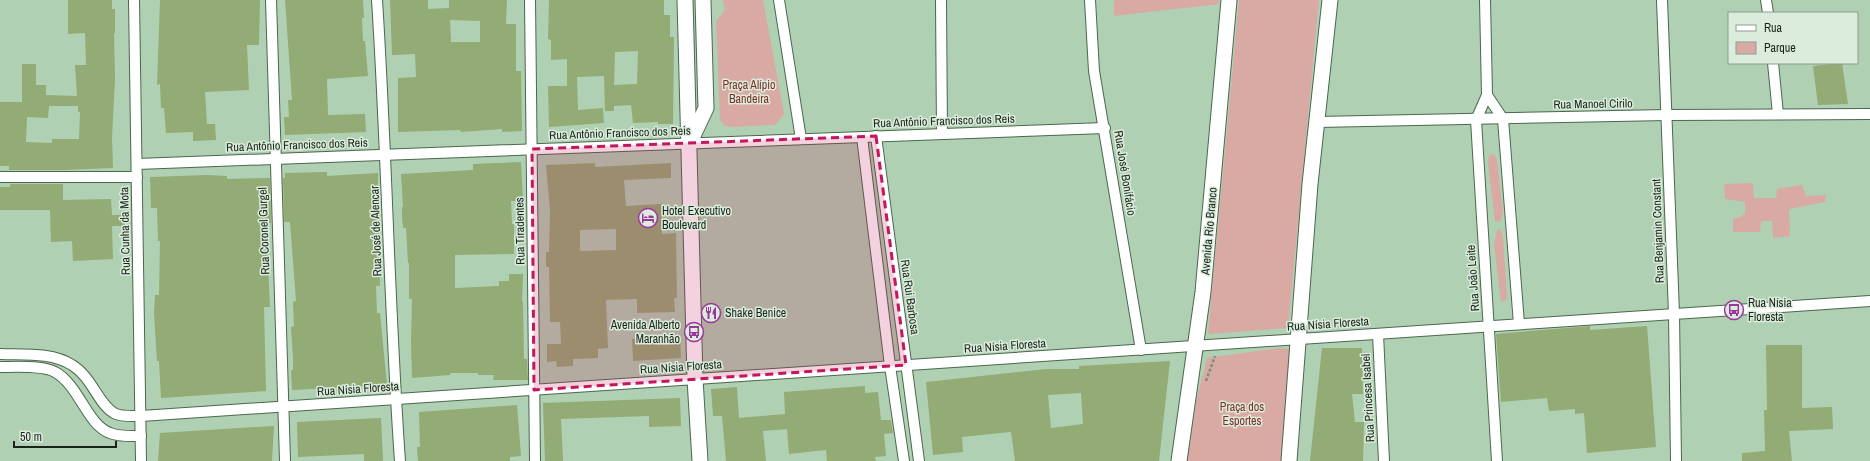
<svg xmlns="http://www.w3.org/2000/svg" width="1870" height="461" font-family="'Archivo Narrow',sans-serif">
<rect width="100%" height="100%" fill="#afd0b2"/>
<g fill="#d9aaa3">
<path d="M723 0H763L784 114 775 125 731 127 725 126 720 120 716 21 725 10Z"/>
<path d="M1114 0H1219V4L1114 16Z"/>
<path d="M1239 0H1319L1288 328 1208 334Z"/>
<path d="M1491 154 1495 155 1497 160 1503 211 1501 221 1495 222 1488 163 1489 156Z"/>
<path d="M1753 183 1754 198H1776L1777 189 1802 185 1806 196 1826 195 1825 202 1789 209 1790 236 1773 238 1772 221H1761L1760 232H1733V219L1741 217 1745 213V202L1725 199 1724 184Z"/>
<path d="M1500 229 1503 236 1507 296 1506 300 1501 302 1494 244 1497 230Z"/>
<path d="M1279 348 1289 349 1293 354 1285 461H1186L1188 434 1207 358Z"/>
</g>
<g fill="#93ab74" fill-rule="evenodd">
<path d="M68 0H112V9H115V33H114L115 79 112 138 113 168 64 170H9V166H0V102H22V64H36V85H46V95L77 96 75 65H86L85 33 68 34ZM49 106H78V112H80L79 139H52V143L26 142 27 117 48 118Z"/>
<path d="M160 0H260L259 45H247L249 90 205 92 207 124H215L216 140 193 141V132L166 133 164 108H161L160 84 157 85Z"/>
<path d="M285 0H363L364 18H362L363 41H365L368 76 327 79 328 115 365 114 366 132 285 135 284 117H289L288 100H292Z"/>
<path d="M390 0H428V9L449 8V0H507L506 24H516V71H521L522 131 502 132V129L461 132 460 130 398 132V78L416 77 415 54 392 55ZM450 20 480 21V42H451Z"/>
<path d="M549 0H664V15H670V37H674L673 124H658V122L633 123 631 105 614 106V111H605L604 76 577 77 578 110 603 108 604 123 549 127 548 86H567V59L551 60V40L548 39ZM638 51 637 84 614 85 615 52Z"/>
<path d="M1842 63 1848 104 1818 105 1813 66Z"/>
<path d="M521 162 523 201H511L512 224H514V254L455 255V288L499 286V281H509V274H523L522 301H523L524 359H527L528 380H493L494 375H478V373H450V375L412 378 411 342 412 299H409V263H408L406 228H403L402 217V207H403L401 174 473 170V164Z"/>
<path d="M595 163V167L671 163V178L624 180 626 206 661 204 662 234 676 233 677 298H674L675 312 637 313V299L606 300 608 348 598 349V358L573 359V366L557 367 556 361 547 362V344H561L560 322H550L549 267H546V252H549L550 211 546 165ZM616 229V250L580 251V230Z"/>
<path d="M327 172V176L378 173V188H373L374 216H378L379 237 380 286H376L377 313H380L387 385 292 390 291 370H293V358L291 327 294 326 293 302 296 301 290 222H284L283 178H285V173Z"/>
<path d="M207 175 227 176V179L270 178 271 223H266L270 307H264L266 391 161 398 159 361H157L154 313 155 295H159L160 241H158L157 208H151L150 177Z"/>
<path d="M10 184H63V200L111 199 112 215H125V226H112L113 259 73 261 72 241 51 242 50 210H0V187H10Z"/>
<path d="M1590 326V330L1647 326 1656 447 1587 453 1584 413 1575 414V409L1549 411 1547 398 1501 402 1496 334Z"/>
<path d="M680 336 681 358 633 361 632 339Z"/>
<path d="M1766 345H1802V408L1832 407 1833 429 1789 431 1792 461H1742V453L1765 451 1764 410H1767Z"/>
<path d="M1322 348H1362L1363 394H1352L1355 422H1364L1363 461H1310Z"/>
<path d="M1170 361 1159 461H1015L1011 432 962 437 963 452 933 455 926 382 1046 369H1079V366ZM1081 393 1083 424 1051 428 1048 395Z"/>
<path d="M865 386V393L878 392 881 420H891L893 433 884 434 886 456 875 457 876 461H827L826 450 789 454 787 429 763 431 766 461H726L722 416H713L711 389 737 387 739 418 785 414 784 392Z"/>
<path d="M680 398 681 426 649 427V416L561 419 563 461H545L543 403Z"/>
<path d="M517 405 521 456 510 457V461H418L417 447H420L419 412Z"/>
<path d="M381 418 383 461H364V454L298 457 297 422Z"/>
<path d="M274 426 272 461H158L160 433Z"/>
</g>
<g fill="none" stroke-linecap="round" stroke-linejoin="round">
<g stroke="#4a684d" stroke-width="12">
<g id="street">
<path d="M134 0 141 461"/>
<path d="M271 0 285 461"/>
<path d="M377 0C387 154 389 308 400 461"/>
<path d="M530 0 535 461"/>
<path d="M779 0 801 139"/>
<path d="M941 0 942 134"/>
<path d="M1090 0 1094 71 1141 350"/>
<path d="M1485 0 1487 95 1476 120 1497 461"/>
<path d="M1662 0 1674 314 1676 461"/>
<path d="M1766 0 1768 13"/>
<path d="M1773 63 1778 114"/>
<path d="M1487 95 1503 119 1519 324"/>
<path d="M1317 122 1667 115 1870 114"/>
<path d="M876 136 919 461"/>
<path d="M862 137 890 366 904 461"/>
<path d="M137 164 1105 128"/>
<path d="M0 177H137"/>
<path d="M1378 334 1384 461"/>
<path d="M0 354C23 355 52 352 72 365 92 377 98 404 114 413 120 417 133 416 141 416L1870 301"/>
<path d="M0 367C15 367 43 365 55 372 79 385 87 425 110 433 120 437 131 436 141 436"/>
</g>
</g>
<g stroke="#4a684d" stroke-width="17">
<g id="secondary">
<path d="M685 0 695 379 700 461"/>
<path d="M691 140 706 108 703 0"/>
<path d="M1179 461 1203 292 1229 0"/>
<path d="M1289 461 1310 184 1330 0"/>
</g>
</g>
<path stroke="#768f78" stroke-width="2.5" stroke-dasharray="3 2" stroke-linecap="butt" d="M1206 381 1215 356"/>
<use href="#street" stroke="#fff" stroke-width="10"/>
<use href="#secondary" stroke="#fff" stroke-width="15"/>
</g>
<path fill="#c2185b" fill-opacity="0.2" stroke="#c2185b" stroke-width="3" stroke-dasharray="8 5" stroke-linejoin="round" d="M876 136 906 365 534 390 532 149Z"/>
<defs>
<g id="hotel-ring" transform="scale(1)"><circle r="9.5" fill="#dbecdc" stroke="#9b379c" stroke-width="1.5"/><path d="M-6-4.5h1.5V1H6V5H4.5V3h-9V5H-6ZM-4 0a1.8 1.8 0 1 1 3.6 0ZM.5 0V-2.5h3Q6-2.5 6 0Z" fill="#9b379c"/></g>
<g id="bus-ring" transform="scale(1)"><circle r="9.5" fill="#dbecdc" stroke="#9b379c" stroke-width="1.5"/><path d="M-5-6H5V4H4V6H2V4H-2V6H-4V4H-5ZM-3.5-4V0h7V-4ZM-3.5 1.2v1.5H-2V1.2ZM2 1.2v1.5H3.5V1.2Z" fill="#9b379c"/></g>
<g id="restaurant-ring" transform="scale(1)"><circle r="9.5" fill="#dbecdc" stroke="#9b379c" stroke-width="1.5"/><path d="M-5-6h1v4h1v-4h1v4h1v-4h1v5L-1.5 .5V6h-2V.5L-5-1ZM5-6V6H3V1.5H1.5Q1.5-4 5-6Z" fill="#9b379c"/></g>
</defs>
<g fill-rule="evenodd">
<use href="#hotel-ring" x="648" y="218"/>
<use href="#bus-ring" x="1734" y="310"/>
<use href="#restaurant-ring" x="711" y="313"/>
<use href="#bus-ring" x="694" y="332"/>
</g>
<g text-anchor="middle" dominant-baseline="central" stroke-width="3" stroke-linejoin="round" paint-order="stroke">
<g font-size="12" fill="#7d2f28" stroke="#dbecdc">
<text x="749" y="85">Praça Alípio<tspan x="749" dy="14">Bandeira</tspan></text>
<text x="1242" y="407">Praça dos<tspan x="1242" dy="14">Esportes</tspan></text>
</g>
<g font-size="12" fill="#182419" stroke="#dbecdc">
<text transform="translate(1593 104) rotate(-1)">Rua Manoel Cirilo</text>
<text transform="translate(944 121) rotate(-2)">Rua Antônio Francisco dos Reis</text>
<text transform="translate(620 133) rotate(-2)">Rua Antônio Francisco dos Reis</text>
<text transform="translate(297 145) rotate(-2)">Rua Antônio Francisco dos Reis</text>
<text transform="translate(1125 173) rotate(81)">Rua José Bonifácio</text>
<text transform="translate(125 231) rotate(-91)">Rua Cunha da Mota</text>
<text transform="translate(264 231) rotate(-92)">Rua Coronel Gurgel</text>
<text transform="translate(376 231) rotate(-92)">Rua José de Alencar</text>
<text transform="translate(520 231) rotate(-91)">Rua Tiradentes</text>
<text transform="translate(1209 231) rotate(-85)">Avenida Rio Branco</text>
<text transform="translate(1658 231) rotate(-92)">Rua Benjamin Constant</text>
<text transform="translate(1473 278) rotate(-94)">Rua João Leite</text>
<text transform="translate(910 297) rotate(82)">Rua Rui Barbosa</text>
<text transform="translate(1328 324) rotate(-4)">Rua Nísia Floresta</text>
<text transform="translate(1005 346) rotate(-4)">Rua Nísia Floresta</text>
<text transform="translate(681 367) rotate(-4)">Rua Nísia Floresta</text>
<text transform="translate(358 389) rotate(-4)">Rua Nísia Floresta</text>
<text transform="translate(1368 398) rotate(-93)">Rua Princesa Isabel</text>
</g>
<g font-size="12" fill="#182419" stroke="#dbecdc" text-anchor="start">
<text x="662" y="211">Hotel Executivo<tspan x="662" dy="14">Boulevard</tspan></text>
<text x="1748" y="303">Rua Nísia<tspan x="1748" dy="14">Floresta</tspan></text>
<text x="725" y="313">Shake Benice</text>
<text x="680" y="325" text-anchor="end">Avenida Alberto<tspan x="680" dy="14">Maranhão</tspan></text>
</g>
</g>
<rect x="1728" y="12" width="130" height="52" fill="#dbecdc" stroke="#8d9c8e"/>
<rect x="1736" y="25" width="20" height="6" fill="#ffffff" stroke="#8d9c8e"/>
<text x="1764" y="32" font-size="12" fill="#182419">Rua</text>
<rect x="1736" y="42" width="20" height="12" fill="#d9aaa3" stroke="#8d9c8e"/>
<text x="1764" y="52" font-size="12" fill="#182419">Parque</text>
<path d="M14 441v6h102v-6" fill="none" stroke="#182419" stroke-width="2"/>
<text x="20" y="441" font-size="12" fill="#182419" stroke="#dbecdc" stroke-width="3" paint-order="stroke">50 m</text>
</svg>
